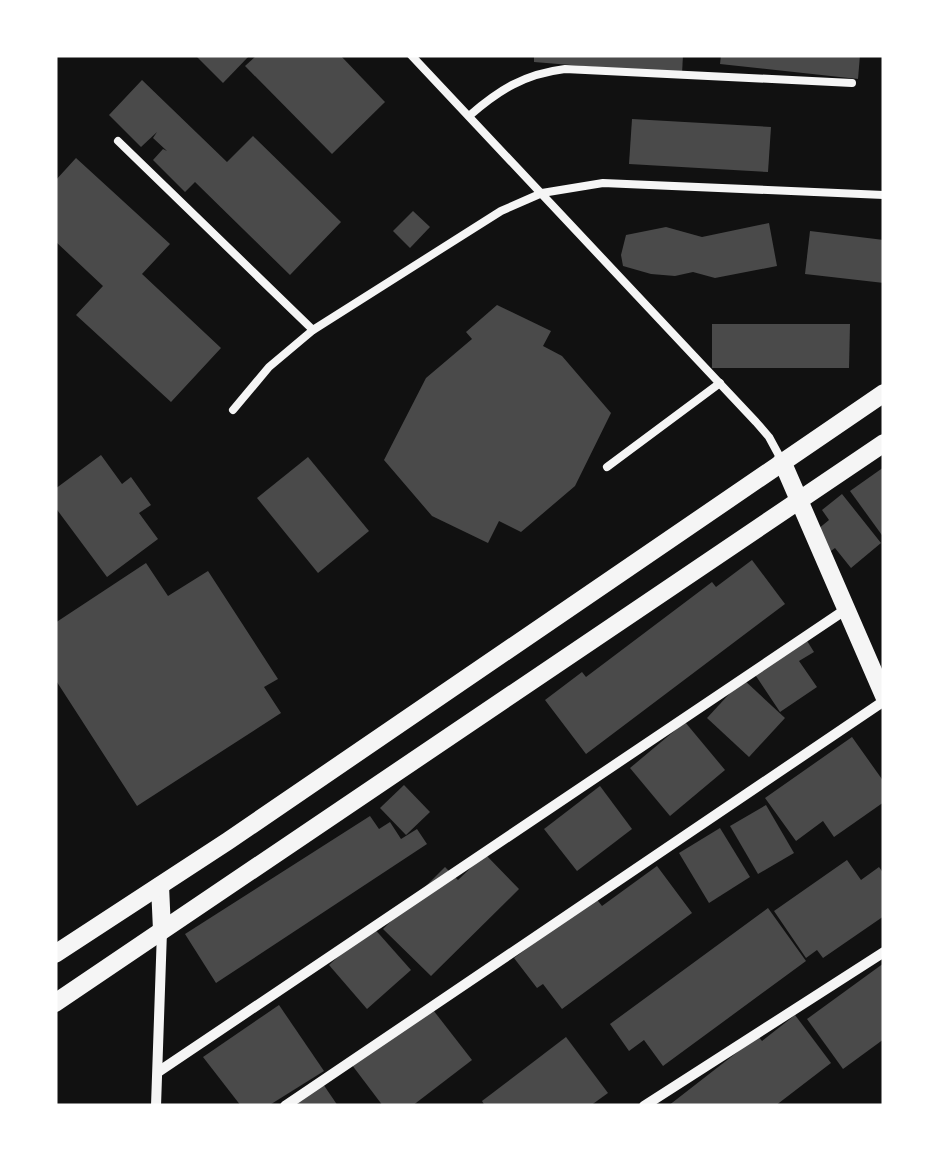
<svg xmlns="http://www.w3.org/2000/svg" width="939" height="1161" font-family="'Alegreya Sans',sans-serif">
<rect width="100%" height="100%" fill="#111"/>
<g fill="#4a4a4a">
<path d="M195 55H250L223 83Z"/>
<path d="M257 55H340L385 102 332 154 245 66Z"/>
<path d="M534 55H683L682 74 534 62Z"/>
<path d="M721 55H860L858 79 720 64Z"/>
<path d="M142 80 227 162 253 136 341 222 290 275 195 182 185 192 153 160 163 149 167 151 153 138 157 132 141 147 109 115Z"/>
<path d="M632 119 771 127 768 172 629 164Z"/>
<path d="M76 158 170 244 142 274 221 348 171 402 76 315 103 286 55 241V181Z"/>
<path d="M413 211 430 227 410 248 393 231Z"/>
<path d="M769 223 777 266 715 278 693 272 675 276 651 274 623 266 621 255 626 235 666 227 702 237Z"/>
<path d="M810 231 884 240V283L805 274Z"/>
<path d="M497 305 551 331 543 346 562 356 611 413 575 486 521 532 499 521 488 543 432 516 384 460 426 378 472 339 466 332Z"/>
<path d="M712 324H850L849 368H712Z"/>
<path d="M101 455 122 484 131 477 151 505 139 513 158 539 107 577 55 507V489Z"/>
<path d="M308 457 369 531 318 573 257 498Z"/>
<path d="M884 467V538L850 491Z"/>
<path d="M842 494 881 543 851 568 835 548 828 553 812 534 829 520 822 510Z"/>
<path d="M752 560 785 604 586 754 545 700 582 672 586 677 712 582 716 587Z"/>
<path d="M146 563 168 596 208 571 278 679 264 687 281 713 137 806 55 679V623Z"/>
<path d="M804 636 814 652 799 661 817 687 780 712 752 670Z"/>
<path d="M743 679 785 718 749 757 707 718Z"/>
<path d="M685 722 725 770 670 816 630 768Z"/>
<path d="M852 737 884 782V802L834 837 823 821 796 841 765 798Z"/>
<path d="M404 785 430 812 406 835 380 808Z"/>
<path d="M600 786 632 829 577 871 544 829Z"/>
<path d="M766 805 794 853 758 874 730 826Z"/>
<path d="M370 816 379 829 390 822 401 839 417 829 427 844 216 983 185 934Z"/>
<path d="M720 828 750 877 709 903 679 853Z"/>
<path d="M485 854 519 889 431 976 383 929 445 867 458 880Z"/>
<path d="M847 860 861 880 879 867 884 874V916L823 958 817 950 806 958 774 911Z"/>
<path d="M657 866 692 913 562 1009 543 984 537 988 514 958 595 897 602 906Z"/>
<path d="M768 908 806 961 663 1066 644 1040 629 1051 610 1024Z"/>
<path d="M372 926 411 970 367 1009 329 965Z"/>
<path d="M884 963V1039L843 1069 807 1019Z"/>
<path d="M279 1005 324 1071 268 1106H241L203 1057Z"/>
<path d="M430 1006 472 1060 412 1106H383L352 1065Z"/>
<path d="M795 1015 831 1063 775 1106H668L758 1036 762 1041Z"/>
<path d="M566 1037 608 1093 590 1106H485L482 1101Z"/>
<path d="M323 1084 338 1106H289Z"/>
</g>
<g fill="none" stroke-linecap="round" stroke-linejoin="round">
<g stroke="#f5f5f5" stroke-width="8">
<path d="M411 55 756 422 769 437 782 461"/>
<path d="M469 116C499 90 524 74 565 69L852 83"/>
<path d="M118 141 313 330"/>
<path d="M233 410 269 367 313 330 501 211 542 193 603 183 884 195"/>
<path d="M607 467 720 383"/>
</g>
<g stroke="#f5f5f5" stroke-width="10">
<path d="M158 1072 845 610"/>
<path d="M156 1106 162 931"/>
<path d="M285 1106 884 701"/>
<path d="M644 1106 884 952"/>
</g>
<g stroke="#f5f5f5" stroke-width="18">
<path d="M782 461 884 696"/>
<path d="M160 886 162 930"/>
<path d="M55 954 228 841 884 393"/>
<path d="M55 1003 884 443"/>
</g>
</g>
<rect width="939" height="1161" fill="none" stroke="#ffffff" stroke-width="115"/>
</svg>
